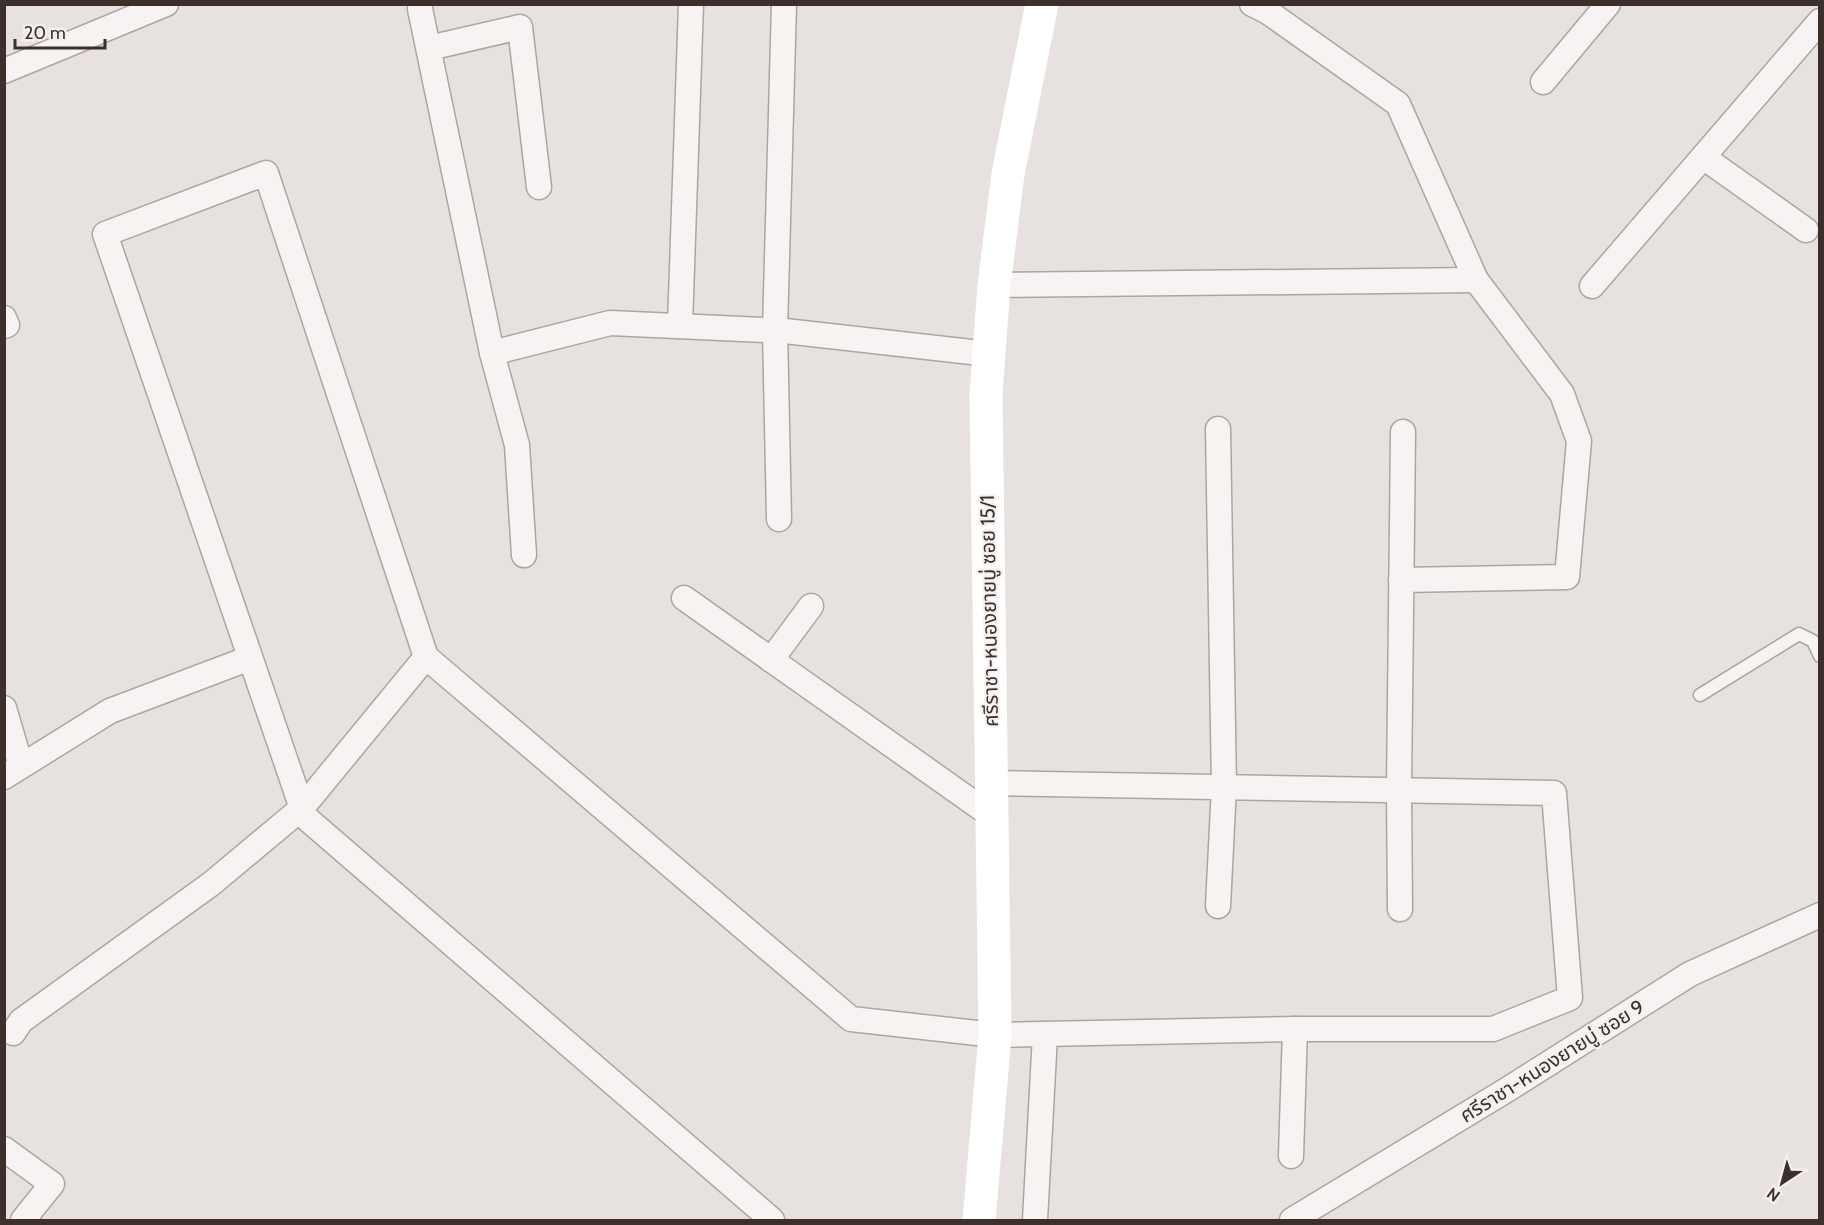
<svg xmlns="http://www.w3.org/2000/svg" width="1824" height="1225" font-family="Cabin,'Noto Sans Thai',sans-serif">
<rect width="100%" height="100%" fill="#e7e2e0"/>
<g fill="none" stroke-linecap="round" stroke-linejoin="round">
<g stroke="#ada5a2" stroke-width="15">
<path id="lane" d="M1700 695 1799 634 1813 641 1820 656"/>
</g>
<g stroke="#ada5a2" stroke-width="27">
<g id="street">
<path d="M1252 4 1268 12 1398 104 1476 280 1562 394 1579 441 1567 577 1401 580"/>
<path d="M420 9 492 353 517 445 524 555"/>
<path d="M429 48 520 27 539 187"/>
<path d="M4 71 166 4"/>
<path d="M1543 82 1608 4"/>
<path d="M1703 157 1806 230"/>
<path d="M994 285 1476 280"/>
<path d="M1592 286 1820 21"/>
<path d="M4 318 7 325 4 326"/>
<path d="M680 326 691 4"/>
<path d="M492 353 610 323 785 331 989 354"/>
<path d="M779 519 775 330 784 4"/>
<path d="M684 598 992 816"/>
<path d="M771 660 811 606"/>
<path d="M4 708 21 766"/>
<path d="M4 777 110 711 250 658"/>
<path d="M1218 906 1224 787 1218 429"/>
<path d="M1400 909 1399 790 1403 432"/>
<path d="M13 1033 21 1021 211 884 302 808 426 657"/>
<path d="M4 1149 52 1184 23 1220"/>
<path d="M1291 1156 1295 1029"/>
<path d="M772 1220 305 817 105 234 266 173 426 657 851 1019 995 1035 1295 1029H1493L1570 998 1554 793 991 783"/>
<path d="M1035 1220 1045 1035"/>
<path d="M1292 1220 1505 1091 1690 974 1820 915"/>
</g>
</g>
<use href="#lane" stroke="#f6f3f2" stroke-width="12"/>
<use href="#street" stroke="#f6f3f2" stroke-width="24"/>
<path stroke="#fff" stroke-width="33" d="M979 1220 995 1035 986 394 994 285 1008 174 1042 4"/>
</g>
<g text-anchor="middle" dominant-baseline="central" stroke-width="4.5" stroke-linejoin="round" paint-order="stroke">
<g font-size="20" fill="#3d2f2b" stroke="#f5f1ef">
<text transform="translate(989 611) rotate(-91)">ศรีราชา-หนองยายบู่ ซอย 15/1</text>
<text transform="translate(1552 1061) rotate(-32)">ศรีราชา-หนองยายบู่ ซอย 9</text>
</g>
</g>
<rect width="1824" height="1225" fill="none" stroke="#3d2f2b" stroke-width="12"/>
<g transform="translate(1782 1183) rotate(216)" stroke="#f5f1ef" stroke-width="4.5" paint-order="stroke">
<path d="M0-4.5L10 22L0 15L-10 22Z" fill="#3d2f2b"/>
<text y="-9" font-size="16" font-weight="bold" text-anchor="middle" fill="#3d2f2b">N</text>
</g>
<path d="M15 39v9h90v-9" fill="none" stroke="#3d2f2b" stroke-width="3"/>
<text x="24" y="39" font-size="18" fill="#3d2f2b" stroke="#f5f1ef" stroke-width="4.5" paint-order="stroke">20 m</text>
</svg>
